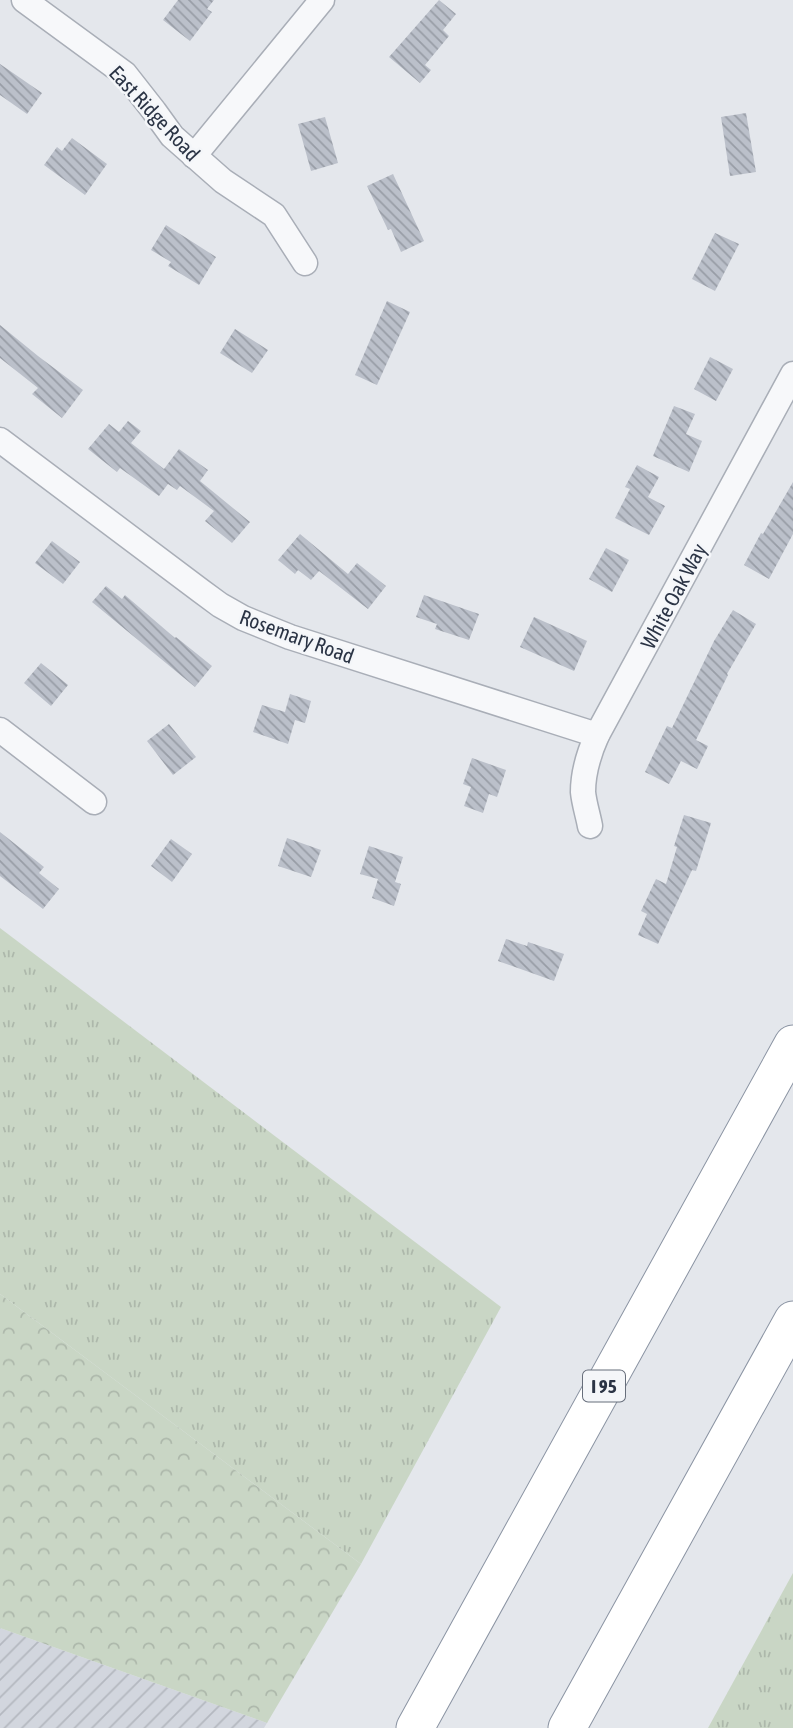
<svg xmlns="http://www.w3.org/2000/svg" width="793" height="1728" font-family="'Asap Condensed',sans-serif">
<defs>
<pattern id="industrial-furrows" width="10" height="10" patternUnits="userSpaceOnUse" patternTransform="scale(1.75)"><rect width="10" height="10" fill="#d2d6de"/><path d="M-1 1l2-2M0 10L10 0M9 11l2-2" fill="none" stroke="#b4b8c0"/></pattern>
<pattern id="grass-tufts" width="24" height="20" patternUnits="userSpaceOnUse" patternTransform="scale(1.75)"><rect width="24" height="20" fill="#c9d6c5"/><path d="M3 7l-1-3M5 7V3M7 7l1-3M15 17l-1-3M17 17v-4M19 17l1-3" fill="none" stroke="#adb8ab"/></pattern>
<pattern id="forest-crowns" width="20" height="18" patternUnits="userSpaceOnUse" patternTransform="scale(1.75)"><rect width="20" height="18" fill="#c9d6c5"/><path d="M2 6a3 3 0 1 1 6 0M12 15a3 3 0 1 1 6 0" fill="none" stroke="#adb8ab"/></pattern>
<pattern id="building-back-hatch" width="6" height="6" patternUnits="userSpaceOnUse" patternTransform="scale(1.75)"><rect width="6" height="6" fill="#bbc0ca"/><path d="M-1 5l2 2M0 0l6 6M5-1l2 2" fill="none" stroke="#989da6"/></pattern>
</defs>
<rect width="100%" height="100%" fill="#e4e7ec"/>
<path fill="url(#industrial-furrows)" d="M0 1628 267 1723 264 1728H0Z"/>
<g fill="url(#grass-tufts)">
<path d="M0 928 501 1307 361 1564 0 1294Z"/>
<path d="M793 1573V1728H708Z"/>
</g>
<path fill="url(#forest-crowns)" d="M0 1294 361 1564 267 1723 0 1628Z"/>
<g fill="url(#building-back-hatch)">
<path d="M178 0H214L207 9 212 12 190 41 163 20Z"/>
<path d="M439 0 456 14 443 30 449 36 425 65 431 70 420 83 389 57Z"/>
<path d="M0 64 42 93 27 114 0 95Z"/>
<path d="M746 113 756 172 730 176 721 117Z"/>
<path d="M325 117 338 163 311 171 298 124Z"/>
<path d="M72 138 107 164 85 195 44 165 57 147 62 151Z"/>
<path d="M393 174 424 241 401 252 391 229 388 230 367 186Z"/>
<path d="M166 225 216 257 199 285 168 266 171 262 151 250Z"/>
<path d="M715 233 739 244 715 291 692 279Z"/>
<path d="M387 301 410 312 377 385 355 375Z"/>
<path d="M0 325 38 356 83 390 62 418 32 394 38 388 0 358Z"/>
<path d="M235 329 268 350 252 373 220 353Z"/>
<path d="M710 357 733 369 716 401 694 389Z"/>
<path d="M674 406 695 414 686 434 702 441 689 472 653 456Z"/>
<path d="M128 421 141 431 131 443 164 469 179 449 208 470 200 481 250 522 232 543 205 521 214 511 180 486 177 490 168 484 159 496 120 468 117 472 88 449 109 424 119 432Z"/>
<path d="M637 465 659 477 648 497 665 506 649 535 615 518 630 489 625 487Z"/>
<path d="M793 482V534L769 579 744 565 761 533 763 534Z"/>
<path d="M300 534 348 574 357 563 386 586 368 609 319 571 311 580 298 570 295 574 278 560Z"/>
<path d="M52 541 80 562 63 584 35 563Z"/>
<path d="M606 548 629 560 612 592 589 579Z"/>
<path d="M106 586 122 599 125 595 175 638 176 637 212 666 195 687 92 602Z"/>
<path d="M424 595 479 614 469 640 435 629 437 624 416 617Z"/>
<path d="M733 610 756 624 727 674 728 675 696 740 708 746 697 769 681 761 669 784 645 772 667 726 672 728 714 641Z"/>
<path d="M534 617 587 641 574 671 520 647Z"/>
<path d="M41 663 68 685 51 706 24 683Z"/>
<path d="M290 694 311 701 305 723 295 720 288 744 253 732 262 705 285 712Z"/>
<path d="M169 724 196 757 173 775 147 741Z"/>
<path d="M472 758 506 770 497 797 489 794 483 813 464 806 471 787 463 784Z"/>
<path d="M684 815 711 823 696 871 692 870 658 944 638 935 647 914 641 911 656 879 666 884 677 847 674 846Z"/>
<path d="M0 832 44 867 39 873 59 889 43 909 0 876Z"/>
<path d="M287 838 321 850 311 877 278 866Z"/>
<path d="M171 839 192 854 172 882 151 866Z"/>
<path d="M369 846 403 857 395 882 401 884 394 906 372 898 378 879 360 874Z"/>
<path d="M506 939 527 946 528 942 564 954 554 981 498 961Z"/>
</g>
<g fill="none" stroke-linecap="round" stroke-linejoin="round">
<g stroke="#a9aeb7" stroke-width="27">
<g id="minor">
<path d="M24 0 125 74 154 111 172 136 223 181 274 215 305 263"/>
<path d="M194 156 322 0"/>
<path d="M0 440 201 591 220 605 243 618 290 637 597 735"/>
<path d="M0 730 94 802"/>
<path d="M590 826C588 815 584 803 583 792 583 772 589 753 597 735L793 374"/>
</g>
</g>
<g stroke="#8b94a3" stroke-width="39">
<g id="highway">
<path d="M415 1728 793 1044"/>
<path d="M567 1728 793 1320"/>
</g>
</g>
<use href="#minor" stroke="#f7f8fa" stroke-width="24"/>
<use href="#highway" stroke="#fff" stroke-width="37"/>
</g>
<g text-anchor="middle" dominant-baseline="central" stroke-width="5" stroke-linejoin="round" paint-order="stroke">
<rect fill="#f4f6f9" stroke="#676e7b" stroke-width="2" x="583" y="1370.5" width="42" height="31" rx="5"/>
<g font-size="19" font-weight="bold" fill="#2b3445">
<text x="604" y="1386">I 95</text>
</g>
<g font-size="21" fill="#2b3445" stroke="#f4f6f9">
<text transform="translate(155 113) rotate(47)">East Ridge Road</text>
<text transform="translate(673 596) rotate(-62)">White Oak Way</text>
<text transform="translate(297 636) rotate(20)">Rosemary Road</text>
</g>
</g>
</svg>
